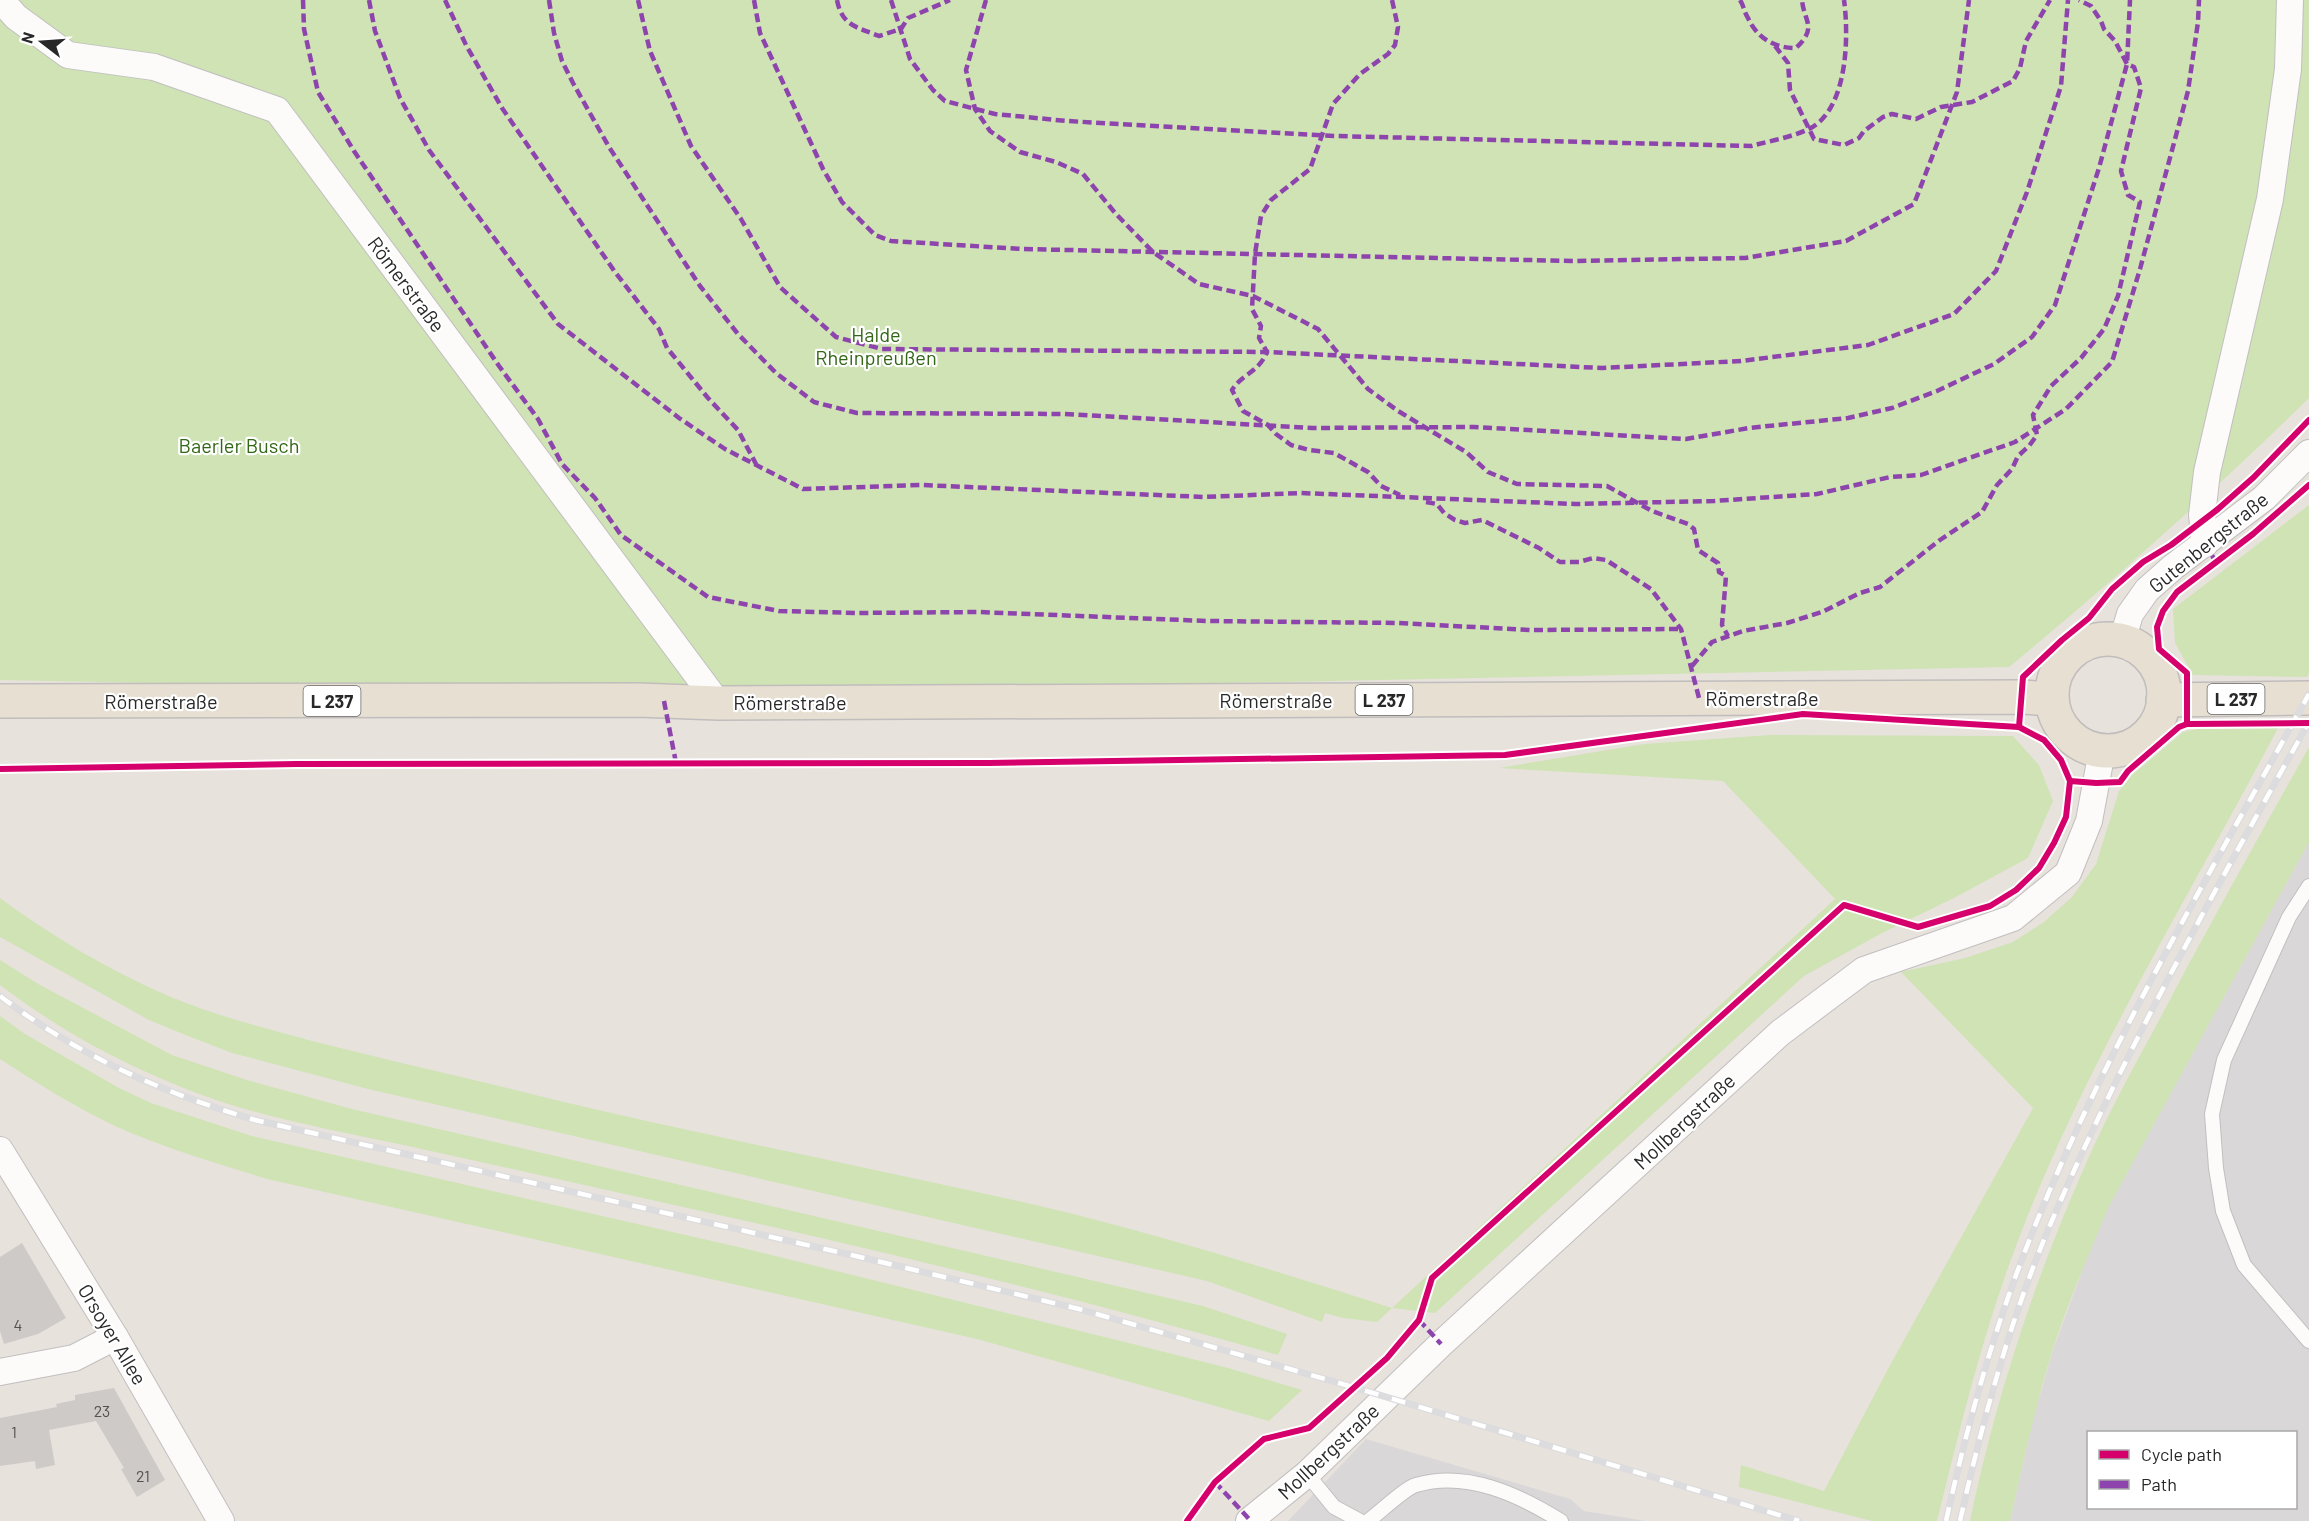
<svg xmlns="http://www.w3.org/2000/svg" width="2309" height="1521" font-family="Barlow,sans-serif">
<rect width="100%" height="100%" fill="#e8e2dd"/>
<g fill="#dad7d9" fill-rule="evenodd">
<path d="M2309 842V1521H2010L2034 1416 2053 1350 2085 1263 2109 1206ZM2088 1432H2296V1508H2088Z"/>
<path d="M1366 1439 1570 1499 1584 1511 1646 1521H1288Z"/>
</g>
<g fill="#cfe3b5">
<path d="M0 0H2309V398C2213 492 2113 581 2009 667L692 694 0 680Z"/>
<path d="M2309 505V673L2307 677 2193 675 2175 643 2173 609Z"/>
<path d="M2278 728C2188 899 2084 1065 2016 1246 1982 1336 1960 1428 1937 1521H1872L1739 1487 1741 1465 1824 1491 1889 1367 2033 1108 1901 972 1965 958 2013 942 2044 922 2072 897 2096 864 2119 791 2131 776 2183 732 2198 729Z"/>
<path d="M1769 735 2013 736 2039 765 2053 801 2028 858 1952 899 1882 933 1804 976 1435 1313 1392 1308 1377 1322 1343 1318 1325 1313 1322 1322 1207 1281 368 1089 232 1053 188 1036 149 1020 0 937V898C53 937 110 971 171 997 209 1013 250 1024 290 1035 372 1057 456 1075 539 1096 705 1136 873 1168 1040 1206 1159 1234 1276 1271 1392 1308L1835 899 1723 781 1499 768 1644 744Z"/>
<path d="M2309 747V842L2109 1206C2089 1254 2068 1302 2052 1352 2035 1407 2023 1464 2010 1521H1970C1996 1396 2036 1275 2088 1159 2108 1114 2132 1070 2156 1026 2205 932 2257 840 2309 747Z"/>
<path d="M0 960 40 985 172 1055 247 1080 352 1109 1203 1306 1287 1334 1278 1355C1067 1295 853 1244 638 1197 562 1180 485 1163 408 1146 348 1133 285 1122 225 1103 144 1076 68 1037 0 985Z"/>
<path d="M0 1016 25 1034 119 1088 151 1103 252 1136 747 1249 1129 1343 1228 1368 1302 1390 1269 1421 977 1339 267 1179C216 1163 164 1148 115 1126 75 1107 37 1083 0 1059Z"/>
</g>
<g fill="#cecac7">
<path d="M22 1243 66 1318 38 1334 4 1344 0 1331V1257Z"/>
<path d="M114 1388 165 1480 137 1497 121 1469 124 1468 96 1421 49 1430 55 1465 36 1469 35 1461 0 1466V1418L57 1407 56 1404 75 1400V1395Z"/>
</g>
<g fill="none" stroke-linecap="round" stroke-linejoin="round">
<g stroke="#c1bfbf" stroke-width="16">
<g id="service">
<path d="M2309 886 2289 917 2224 1060 2212 1114 2216 1168 2223 1211 2244 1265 2309 1341"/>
<path d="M1307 1474 1334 1507 1360 1521"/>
<path d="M1368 1521C1379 1513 1405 1488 1416 1485 1467 1470 1519 1495 1561 1521"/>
</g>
</g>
<g stroke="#c1bfbf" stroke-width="28">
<g id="minor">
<path d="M1 0 16 17 68 55 154 67 277 110 718 703"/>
<path d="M2205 544 2202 515 2207 472 2270 199 2288 69 2290 0"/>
<path d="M2122 641 2130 614 2147 590 2173 567 2264 498 2309 453"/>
<path d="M0 1150 115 1337 221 1521"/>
<path d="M0 1372 74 1358 115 1337"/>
<path d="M1249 1521 1307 1474 1441 1344 1780 1033 1864 970 2013 918 2068 873 2089 821 2102 751"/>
</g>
</g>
<g stroke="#c0bdbc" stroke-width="36">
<g id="primary">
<circle cx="2108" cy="695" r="56"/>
<path d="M2163 700 2309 698"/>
<path d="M0 701 638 700 718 703 2022 697 2051 699"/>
</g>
</g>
<use href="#service" stroke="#fcfbfa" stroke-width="14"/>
<use href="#minor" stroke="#fcfbfa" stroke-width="26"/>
<use href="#primary" stroke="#e6dfd2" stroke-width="33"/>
<g stroke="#dcdcde" stroke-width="7">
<g id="rail">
<path d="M0 996C79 1056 160 1092 255 1120L860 1257 1079 1309 1353 1387 1799 1521"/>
<path d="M1946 1521C1965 1435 1988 1350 2019 1267 2094 1067 2206 881 2309 694"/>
<path d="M1960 1521C1982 1423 2009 1323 2048 1230 2122 1055 2216 888 2309 722"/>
</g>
</g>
<use href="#rail" stroke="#fff" stroke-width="4.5" stroke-dasharray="14" stroke-linecap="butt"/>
<g stroke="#8e44ad" stroke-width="4.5" stroke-dasharray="9 4.5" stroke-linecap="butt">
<path d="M303 0 304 29 318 92 354 151 499 366 538 419 562 464 595 498 621 535 708 597 779 611 857 613 978 612 1208 621 1398 623 1530 630 1681 629"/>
<path d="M369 0 375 31 400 98 429 150 558 324 679 418 725 449 803 489 921 485 1204 497 1301 493 1575 504 1714 501 1817 494 1890 477 1921 475 2015 442 2066 409 2112 362 2140 269 2188 91 2198 22 2199 0"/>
<path d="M445 0 466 45 502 108 615 272 659 329 667 348 708 398 738 430 756 464"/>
<path d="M549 0 554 33 562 61 573 83 609 147 700 286 738 334 776 373 814 402 857 413 1065 414 1313 428 1474 427 1686 439 1749 428 1848 418 1892 408 1937 391 1994 364 2032 337 2055 305 2099 168 2127 64 2130 0"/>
<path d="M638 0 650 51 691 146 741 219 780 287 836 337 882 349 1267 352 1602 368 1741 361 1868 345 1954 314 1996 271 2027 192 2061 86 2068 0"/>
<path d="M754 0 760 33 823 169 842 202 875 235 891 241 1022 249 1573 261 1745 258 1846 241 1914 204 1957 92 1969 0"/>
<path d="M837 0C842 26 857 27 879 36L901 29 908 18 950 0"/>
<path d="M891 0 910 59 933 90 945 101 995 114 1067 121 1334 136 1751 146C1770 141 1792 137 1809 129 1848 110 1849 36 1844 0"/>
<path d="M986 0 966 70 975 109 990 131 1020 152 1056 162 1083 174 1116 214 1153 252 1199 284 1253 296 1318 329 1368 389 1398 411 1466 452 1488 472 1517 484 1607 486 1652 511 1688 524 1694 529 1698 550 1718 563 1719 572 1726 576 1722 625 1728 636"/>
<path d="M1392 0 1398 27 1395 45 1388 54 1360 74 1333 104 1310 169 1271 200 1261 216 1255 254 1252 309 1261 326 1259 338 1267 352C1258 373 1243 373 1232 390L1243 411 1268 425 1276 434 1291 445 1309 450 1334 453 1368 472 1381 486 1400 495"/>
<path d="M1740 0C1744 6 1744 12 1748 18 1757 38 1774 48 1796 48 1818 27 1804 22 1802 0"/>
<path d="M1775 46 1788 63 1790 90 1814 139 1844 145 1859 138 1864 131 1883 117 1892 114 1916 119 1941 107 1972 102 2013 81 2020 68 2026 41 2050 0"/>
<path d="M1426 502 1437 504 1444 513 1455 520 1465 523 1482 520 1539 548 1560 562H1579L1593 558 1606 560 1651 589 1681 629 1699 698"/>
<path d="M2205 544 2216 562"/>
<path d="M1692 666 1712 642 1743 631 1787 623 1822 612 1860 593 1880 587 1940 540 1982 512 1997 485 2012 469 2018 456 2029 446 2037 435 2033 415 2051 386 2081 358 2104 329 2118 296 2140 202 2128 195 2121 171 2141 88 2134 67 2127 64 2115 41 2104 29 2101 21 2091 6 2079 0"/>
<path d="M664 701 676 763"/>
<path d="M1419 1320 1441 1344"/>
<path d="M1215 1482 1250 1520"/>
</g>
<g stroke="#fff" stroke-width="10">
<g id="cycleway">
<path d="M2187 724V673L2159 649 2157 627 2163 611 2177 592 2253 534 2309 485"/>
<path d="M2019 727 2023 677 2062 640 2089 618 2112 589 2143 562 2171 545 2218 509 2254 477 2309 420"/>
<path d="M0 769 296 764 989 763 1505 755 1803 714 2019 727 2044 740 2061 760 2070 781 2066 817 2054 843 2039 868 2016 890 1990 906 1918 927 1844 905 1432 1278 1419 1320 1387 1358 1309 1428 1264 1439 1215 1482 1187 1521"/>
<path d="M2070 781 2096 783 2120 782 2128 771 2179 727 2187 724 2309 723"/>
</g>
</g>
<use href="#cycleway" stroke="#d6006c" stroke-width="6"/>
</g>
<g text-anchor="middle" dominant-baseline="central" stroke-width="4.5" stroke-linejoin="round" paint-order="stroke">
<g font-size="16" fill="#525150">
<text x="18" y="1324">4</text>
<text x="102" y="1410">23</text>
<text x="14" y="1431">1</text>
<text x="143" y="1475">21</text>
</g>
<g fill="#fff" stroke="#686868" stroke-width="1.5">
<rect x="2207.5" y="684" width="57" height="30" rx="4.5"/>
<rect x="1355.5" y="685" width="57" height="30" rx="4.5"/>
<rect x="303.5" y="686" width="57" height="30" rx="4.5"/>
</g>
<g font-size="18" font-weight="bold" fill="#282828">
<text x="2236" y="699">L 237</text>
<text x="1384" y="700">L 237</text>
<text x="332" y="701">L 237</text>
</g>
<g font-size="20" fill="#282828" stroke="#fff">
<text transform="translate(407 284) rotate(53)">Römerstraße</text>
<text transform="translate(2208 542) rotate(-39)">Gutenbergstraße</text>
<text x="1762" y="698">Römerstraße</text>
<text x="1276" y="700">Römerstraße</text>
<text x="161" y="701">Römerstraße</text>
<text x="790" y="702">Römerstraße</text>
<text transform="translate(1684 1121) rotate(-43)">Mollbergstraße</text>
<text transform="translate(113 1334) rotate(59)">Orsoyer Allee</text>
<text transform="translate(1328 1451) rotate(-43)">Mollbergstraße</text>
</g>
<g font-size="20" fill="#336717" stroke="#fff">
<text x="876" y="334">Halde<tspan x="876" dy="23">Rheinpreußen</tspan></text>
<text x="239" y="445">Baerler Busch</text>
</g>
</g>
<rect x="2087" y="1431" width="210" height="78" fill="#ffffff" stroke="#a9a9a9" stroke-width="1.5"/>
<rect x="2099" y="1450" width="30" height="9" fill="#d6006c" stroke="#a9a9a9" stroke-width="1.5"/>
<text x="2141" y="1461" font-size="18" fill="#282828">Cycle path</text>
<rect x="2099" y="1480" width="30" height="9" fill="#8e44ad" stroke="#a9a9a9" stroke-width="1.5"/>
<text x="2141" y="1491" font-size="18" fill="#282828">Path</text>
<g transform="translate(42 42) rotate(287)" stroke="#ffffff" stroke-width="4.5" paint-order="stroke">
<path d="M0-4.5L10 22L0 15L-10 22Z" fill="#282828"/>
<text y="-9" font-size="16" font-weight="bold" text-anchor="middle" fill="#282828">N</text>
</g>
</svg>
